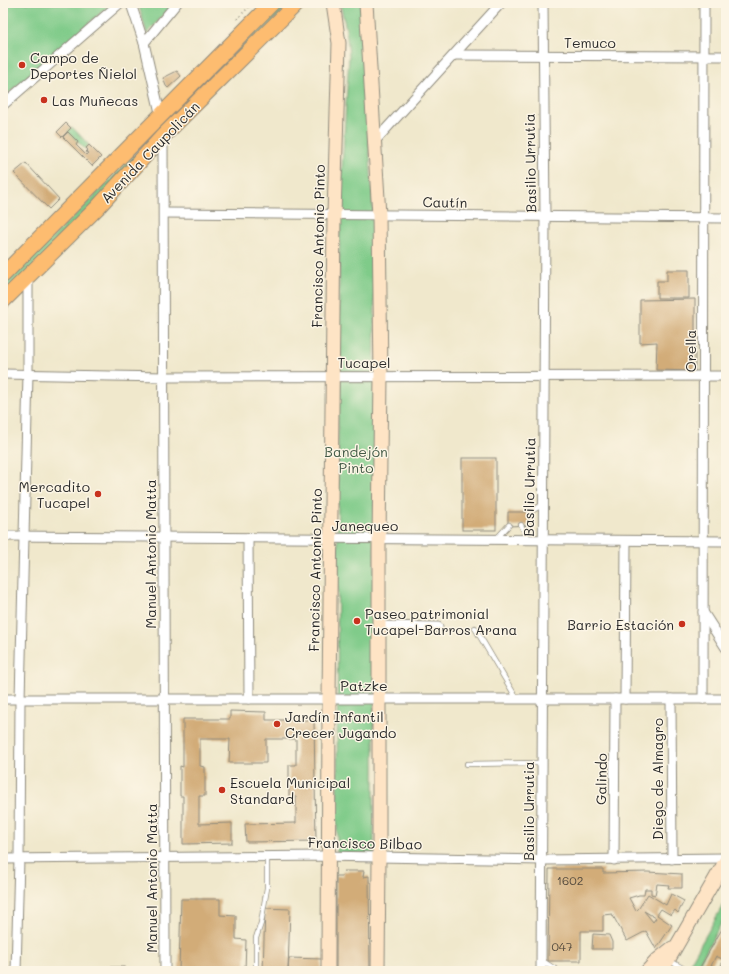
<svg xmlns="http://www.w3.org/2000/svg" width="729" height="974" font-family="Mali,sans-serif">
<rect width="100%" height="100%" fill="#fcf5e5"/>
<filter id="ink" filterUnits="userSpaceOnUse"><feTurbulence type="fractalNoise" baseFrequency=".025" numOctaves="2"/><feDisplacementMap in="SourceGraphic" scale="8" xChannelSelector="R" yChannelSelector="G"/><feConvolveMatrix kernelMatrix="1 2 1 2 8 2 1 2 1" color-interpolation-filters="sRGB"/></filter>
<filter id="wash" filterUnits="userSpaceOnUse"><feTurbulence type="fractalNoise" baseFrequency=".012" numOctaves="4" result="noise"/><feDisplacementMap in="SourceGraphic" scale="16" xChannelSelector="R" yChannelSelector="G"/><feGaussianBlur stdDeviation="0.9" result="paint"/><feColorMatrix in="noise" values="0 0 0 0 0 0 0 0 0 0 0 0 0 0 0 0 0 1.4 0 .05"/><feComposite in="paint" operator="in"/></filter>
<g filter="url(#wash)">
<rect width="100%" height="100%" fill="#f0e8cc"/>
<g fill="#7fcb89" stroke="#557b5a">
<path d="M3 3H112L3 98Z"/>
<path d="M138 3H174L147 34Z"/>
<path d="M282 3H291L3 298V287L168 122Z"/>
<path d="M340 3H361L375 239 374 854 337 853 338 394 340 200 349 56 346 29Z"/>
<path d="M72 127 89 145 85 149 67 131Z"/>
<path d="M726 900V915L696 969 689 965Z"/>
</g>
<g id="blocks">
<g fill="#d2ac78" fill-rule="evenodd">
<path d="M177 71 181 76 168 88 166 86 163 78Z"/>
<path d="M66 123 71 128 62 137 57 132Z"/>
<path d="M68 132 78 142 76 145 86 155 88 153 86 152 88 150 86 148 89 145 101 157 92 166 63 137Z"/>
<path d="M26 163 59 199 49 209 14 173Z"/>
<path d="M667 270H689V298H657V281H667Z"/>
<path d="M695 299V371L656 370 657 342 640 343V300Z"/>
<rect x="462" y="458" width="34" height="72"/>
<path d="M508 512H533V525L508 526Z"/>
<path d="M230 711 266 712V720H314L316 841 246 842 245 824 296 823V797H289V765H296V739H266V763H229L230 739H200V766L205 767V796H199V824L232 823V843L183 844V796H180V766L183 767V719H230Z"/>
<path d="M549 869H603V873L647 872 682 874V888H668L669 885 657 884 655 895 651 894V889H645L644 895H639L629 898 636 911 639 908 648 894 666 905 671 894 684 901 678 913 675 910 671 915 661 909 657 915 672 925 656 949 646 931 627 941 612 914 603 915V931H581V961H548ZM644 911 656 918 653 922Z"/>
<path d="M344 871H364L363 877 369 876 370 971H336V876H343Z"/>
<path d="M181 899H220V915L236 916V939L246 940 245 971H179Z"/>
<path d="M265 908 290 909 288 971H263Z"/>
<path d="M726 922V941L722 949 726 951V971H704L699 969ZM716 956 724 960 719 969 711 966Z"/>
<path d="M593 934 609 935 612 942V949H592Z"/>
<path d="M289 958 322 959 321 971H288Z"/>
<rect x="106" y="967" width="18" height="4"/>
</g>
</g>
</g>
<g filter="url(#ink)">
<use href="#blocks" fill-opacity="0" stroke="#8e8a7c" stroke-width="1"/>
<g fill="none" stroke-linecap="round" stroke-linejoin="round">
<g stroke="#8e8a7c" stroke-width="6">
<g id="lane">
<path d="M529 512 537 508 543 504"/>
<path d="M521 525 528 539"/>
<path d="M497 538 509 525"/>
<path d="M475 628 517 699"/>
<path d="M467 764 542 763"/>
<path d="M541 960 558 971"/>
<path d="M670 961 688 971"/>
<path d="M256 971V938L261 923 267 888V857"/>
</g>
</g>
<g stroke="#8e8a7c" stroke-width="11">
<g id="street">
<path d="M127 3 131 4 144 43 161 117"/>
<path d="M144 43 177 3"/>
<path d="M454 55 726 56"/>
<path d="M3 105 120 3"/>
<path d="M163 136 165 971"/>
<path d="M375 141 501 3"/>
<path d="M164 213 726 218"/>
<path d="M3 374 164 377 726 376"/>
<path d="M3 536 726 541"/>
<path d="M248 538 249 699"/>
<path d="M703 612 726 648"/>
<path d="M378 626 438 627"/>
<path d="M3 699H726"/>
<path d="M625 699 626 541"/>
<path d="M671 699 672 859"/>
<path d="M703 699 704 3"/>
<path d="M3 859 322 856 542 860 726 858"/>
<path d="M614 860 615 699"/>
<path d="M16 971 19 859 20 699 28 374V277"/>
<path d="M541 971 545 217 543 3"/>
</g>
</g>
<g stroke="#8e8a7c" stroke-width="15">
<g id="secondary">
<path d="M366 3 379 215 381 376 379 539V857L378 971"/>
<path d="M328 971 329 699 334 215 339 43 333 3"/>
<path d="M647 971 657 960 672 948"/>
<path d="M662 971 726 860"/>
</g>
</g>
<g stroke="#8e8a7c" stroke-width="17">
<g id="primary">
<path d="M3 275 272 3"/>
<path d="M3 301 97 208 163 136 297 3"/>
</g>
</g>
<path stroke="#8e8a7c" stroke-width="1.5" stroke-dasharray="1 3" stroke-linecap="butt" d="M237 19 253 3"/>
<use href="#lane" stroke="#fff" stroke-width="4.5"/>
<use href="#street" stroke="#fff" stroke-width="9"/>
<use href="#secondary" stroke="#fee4c5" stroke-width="13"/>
<use href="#primary" stroke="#fdbc6f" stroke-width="15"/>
</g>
</g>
<g fill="#c8321e" stroke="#fcf5e5" stroke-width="1.5">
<circle cx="22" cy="65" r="4"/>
<circle cx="44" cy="100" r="4"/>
<circle cx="98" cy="494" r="4"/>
<circle cx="357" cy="621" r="4"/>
<circle cx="682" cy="624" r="4"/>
<circle cx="277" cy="724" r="4"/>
<circle cx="222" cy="790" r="4"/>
</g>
<g text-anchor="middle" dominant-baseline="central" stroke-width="3" stroke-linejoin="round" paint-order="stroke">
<g font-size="12" fill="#554b3e">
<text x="570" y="880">1602</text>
<text x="562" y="946">047</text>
</g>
<g font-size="14" fill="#2b2b2b" stroke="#fcf5e5">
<text x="590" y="42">Temuco</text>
<text transform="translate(150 152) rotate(-46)">Avenida Caupolicán</text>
<text transform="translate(530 163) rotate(-91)">Basilio Urrutia</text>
<text transform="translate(445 202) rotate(1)">Cautín</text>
<text transform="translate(318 246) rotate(-89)">Francisco Antonio Pinto</text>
<text transform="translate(690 351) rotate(-90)">Orella</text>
<text x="364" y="362">Tucapel</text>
<text transform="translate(529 487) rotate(-89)">Basilio Urrutia</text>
<text x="365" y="525">Janequeo</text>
<text transform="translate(150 554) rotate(-90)">Manuel Antonio Matta</text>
<text transform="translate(315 570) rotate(-89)">Francisco Antonio Pinto</text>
<text x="364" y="685">Patzke</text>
<text transform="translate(601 779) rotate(-89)">Galindo</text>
<text transform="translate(657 779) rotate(-90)">Diego de Almagro</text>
<text transform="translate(528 811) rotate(-90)">Basilio Urrutia</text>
<text transform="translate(365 843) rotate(1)">Francisco Bilbao</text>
<text transform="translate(151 878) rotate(-90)">Manuel Antonio Matta</text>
</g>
<g font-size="14" fill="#2b2b2b" stroke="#fcf5e5" text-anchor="start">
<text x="30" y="57">Campo de<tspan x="30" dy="16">Deportes Ñielol</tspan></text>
<text x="52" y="100">Las Muñecas</text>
<text x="90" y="486" text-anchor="end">Mercadito<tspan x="90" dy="16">Tucapel</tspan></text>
<text x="365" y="613">Paseo patrimonial<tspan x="365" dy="16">Tucapel-Barros Arana</tspan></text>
<text x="674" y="624" text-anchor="end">Barrio Estación</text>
<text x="285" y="716">Jardín Infantil<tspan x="285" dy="16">Crecer Jugando</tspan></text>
<text x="230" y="782">Escuela Municipal<tspan x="230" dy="16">Standard</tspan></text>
</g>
<g font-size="14" fill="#445b47" stroke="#fcf5e5">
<text x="356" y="451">Bandejón<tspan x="356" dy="16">Pinto</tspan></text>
</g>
</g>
<rect width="729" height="974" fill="none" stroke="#fcf5e5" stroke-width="16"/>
</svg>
